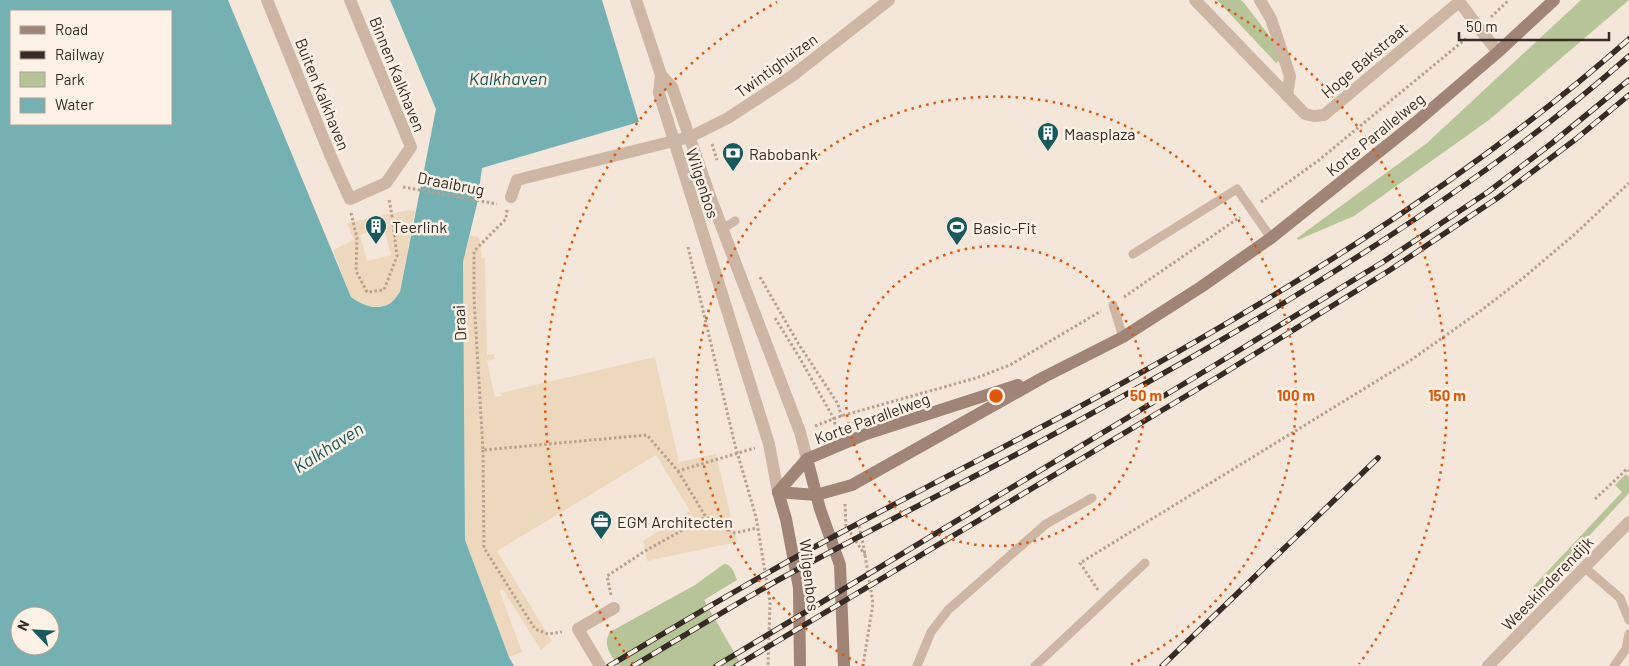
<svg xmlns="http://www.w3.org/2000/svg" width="1629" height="666" font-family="Barlow,sans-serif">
<rect width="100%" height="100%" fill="#f4e7d9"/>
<g fill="#b6c497">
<path d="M1217 0H1241L1244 3 1271 38 1280 60 1276 63Z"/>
<path d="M1581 0H1629L1489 120 1354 216 1298 240 1297 238 1427 143Z"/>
<path d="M1626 474 1629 477V493L1561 566 1533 594 1530 590 1622 492 1615 485Z"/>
<path d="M724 564C732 564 734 573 737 580L704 600 742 666H618C611 655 602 644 610 632L695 585Z"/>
</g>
<g fill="#edd8be" fill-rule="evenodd">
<path d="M408 210 415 211 400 292 390 304 377 307 363 305 351 297 333 250 354 240 347 223ZM384 228 391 255 367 261 360 235Z"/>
<path d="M470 235 479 237 482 258H485L487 355 494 354 495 359 487 361 495 397 502 396 501 393 655 357 679 462 716 454 737 542 647 561 643 541 690 511 656 455 497 551 552 641 541 650 503 590H501L500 592 522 652 509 657 465 540 463 262Z"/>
</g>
<path fill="#75b1b3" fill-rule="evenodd" d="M0 0H228L351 297C362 305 375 311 389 304 393 302 397 296 400 292L436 109 390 0H602L639 122 482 168 477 204 463 262 465 540 509 657 514 666H0ZM11 11H171V124H11ZM20 616H50V646H20Z"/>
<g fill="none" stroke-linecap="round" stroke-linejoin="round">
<g stroke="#b9a08e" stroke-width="3" stroke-dasharray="2.5 2.5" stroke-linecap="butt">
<path d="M1491 17 1509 0"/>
<path d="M712 144 717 160"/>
<path d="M403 187 497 204"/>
<path d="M1261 202 1319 160 1468 37"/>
<path d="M507 210 506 219 474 251V298L483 450 647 435 678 471 755 448"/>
<path d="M351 213 357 238 356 271 367 292 384 290 397 256 392 216 389 199"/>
<path d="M688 247 735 445 756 517 770 602 768 666"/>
<path d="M760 277 798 343 838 404 842 418"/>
<path d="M1124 297 1240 217"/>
<path d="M775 318 798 355 834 419 836 431"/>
<path d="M815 426 841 416 976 378 1010 365 1101 311"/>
<path d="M483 450 484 548 535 629 548 634 562 632"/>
<path d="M678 471 706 517 735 533 757 528"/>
<path d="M1595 499 1627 469 1629 471"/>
<path d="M845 504 846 526 865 555"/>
<path d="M859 526 863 543 873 603 863 666"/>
<path d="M1098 590 1080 563 1411 360 1479 312 1522 279 1575 234 1629 183"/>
<path d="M611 595 607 576 645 551 706 517"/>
</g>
<g stroke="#cdb6a4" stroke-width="9">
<path d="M722 229 735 221"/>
<path d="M1133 254 1237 189 1271 238"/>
<path d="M1113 305 1123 337"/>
<path d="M1584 567 1620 598 1629 620"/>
<path d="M917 666 931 632 948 610 1046 524 1092 498"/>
<path d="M1035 666 1145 563"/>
<path d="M1614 666 1626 649 1629 634"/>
</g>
<g stroke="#cdb6a4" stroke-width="12">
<path d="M267 0 331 157 350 199 386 183 411 147 350 0"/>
<path d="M1195 0 1305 114 1314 116 1324 115 1459 2"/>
<path d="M1260 0 1271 19 1290 76 1287 96"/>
<path d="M1458 0 1479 28 1498 52"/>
<path d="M511 197 517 180 690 137 728 118 792 76 889 0"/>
<path d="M600 666 578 629 614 608"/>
<path d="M1488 666 1629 522"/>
</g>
<g stroke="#cdb6a4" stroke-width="12">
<path d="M636 0 661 75 672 87 711 199 800 432 807 459"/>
<path d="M661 75 659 93 769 444 778 492"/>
</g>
<g stroke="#a08475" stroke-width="12">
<path d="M807 459 820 509 840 565 844 666"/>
<path d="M778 492 816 495 852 485 1044 377 1123 337 1201 287 1271 238 1415 123 1498 52 1554 0"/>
<path d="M778 492 807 459 866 434 1018 385"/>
<path d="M778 492 786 519 799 588 800 666"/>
</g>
<g stroke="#372b26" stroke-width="5.5">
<g id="rail">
<path d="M609 666C678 625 747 583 818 545 901 500 985 457 1068 413 1266 305 1460 188 1629 39"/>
<path d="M633 666C682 637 730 607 780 579 859 536 939 495 1019 453 1112 403 1205 351 1295 296 1412 224 1526 147 1629 56"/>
<path d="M716 666 1215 365 1383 262 1488 192 1552 143 1629 80"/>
<path d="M736 666 1221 375 1390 270 1499 197 1576 139 1629 95"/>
<path d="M1162 666 1378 458"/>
</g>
</g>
<use href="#rail" stroke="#fbf1e5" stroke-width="4" stroke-dasharray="11" stroke-linecap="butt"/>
</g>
<g fill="none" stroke="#df570d" stroke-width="2.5" stroke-dasharray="2.5 5">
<circle cx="996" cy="396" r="150"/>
<path d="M864 666A300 300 0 1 1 1128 666"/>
<path d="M633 664A451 451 0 0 1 777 2M1215 2A451 451 0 0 1 1359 664"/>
</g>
<defs>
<g id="building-pin" transform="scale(1.125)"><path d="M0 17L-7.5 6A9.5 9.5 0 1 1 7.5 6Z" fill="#18595c" stroke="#fbf1e5"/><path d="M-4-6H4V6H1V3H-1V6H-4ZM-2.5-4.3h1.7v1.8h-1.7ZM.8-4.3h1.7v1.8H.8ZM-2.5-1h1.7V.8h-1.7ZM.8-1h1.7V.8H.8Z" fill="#fff"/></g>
<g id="bank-pin" transform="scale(1.125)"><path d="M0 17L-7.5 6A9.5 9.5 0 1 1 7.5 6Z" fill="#18595c" stroke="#fbf1e5"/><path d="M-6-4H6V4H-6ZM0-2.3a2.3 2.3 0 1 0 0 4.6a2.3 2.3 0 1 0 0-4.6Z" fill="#fff"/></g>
<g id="stadium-pin" transform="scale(1.125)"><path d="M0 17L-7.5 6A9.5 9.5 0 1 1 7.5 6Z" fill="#18595c" stroke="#fbf1e5"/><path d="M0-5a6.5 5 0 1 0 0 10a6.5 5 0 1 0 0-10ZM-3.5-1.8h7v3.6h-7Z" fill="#fff"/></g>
<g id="office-pin" transform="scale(1.125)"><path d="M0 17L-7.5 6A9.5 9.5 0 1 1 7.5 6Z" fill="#18595c" stroke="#fbf1e5"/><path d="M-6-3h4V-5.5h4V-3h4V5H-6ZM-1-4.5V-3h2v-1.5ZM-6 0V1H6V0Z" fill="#fff"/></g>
</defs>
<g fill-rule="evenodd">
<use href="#building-pin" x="1048" y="133"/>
<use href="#bank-pin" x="733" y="153"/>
<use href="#building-pin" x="376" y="226"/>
<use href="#stadium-pin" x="957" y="227"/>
<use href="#office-pin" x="601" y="521"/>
</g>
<g text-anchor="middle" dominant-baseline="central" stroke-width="5" stroke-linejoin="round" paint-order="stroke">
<g font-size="16" fill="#372b26" stroke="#fbf1e5">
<text transform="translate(1364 60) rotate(-40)">Hoge Bakstraat</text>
<text transform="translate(776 65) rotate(-36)">Twintighuizen</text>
<text transform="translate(398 74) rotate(68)">Binnen Kalkhaven</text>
<text transform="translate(323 94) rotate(68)">Buiten Kalkhaven</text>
<text transform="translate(1375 134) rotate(-39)">Korte Parallelweg</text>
<text transform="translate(451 183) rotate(11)">Draaibrug</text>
<text transform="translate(703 183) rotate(72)">Wilgenbos</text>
<text transform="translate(459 323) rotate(-93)">Draai</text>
<text transform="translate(872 418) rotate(-20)">Korte Parallelweg</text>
<text transform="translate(810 575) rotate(83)">Wilgenbos</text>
<text transform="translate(1547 583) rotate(-46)">Weeskinderendijk</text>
</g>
<g font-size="16" fill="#372b26" stroke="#fbf1e5" text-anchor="start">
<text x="1064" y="133">Maasplaza</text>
<text x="749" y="153">Rabobank</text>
<text x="392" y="226">Teerlink</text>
<text x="973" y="227">Basic-Fit</text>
<text x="617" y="521">EGM Architecten</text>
</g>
<g font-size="18" font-style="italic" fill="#18595c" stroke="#fbf1e5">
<text x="508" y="78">Kalkhaven</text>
<text transform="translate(328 447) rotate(-32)">Kalkhaven</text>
</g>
</g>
<circle cx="996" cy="396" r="8" fill="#df570d" stroke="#fbf1e5" stroke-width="2.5"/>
<g font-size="15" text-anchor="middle" font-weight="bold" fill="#df570d" stroke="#fbf1e5" stroke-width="5" stroke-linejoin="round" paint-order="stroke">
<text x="1146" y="401">50 m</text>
<text x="1296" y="401">100 m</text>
<text x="1447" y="401">150 m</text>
</g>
<rect x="10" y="10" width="162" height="115" fill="#fbf1e5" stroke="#ada299"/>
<rect x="20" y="26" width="25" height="8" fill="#a08475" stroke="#ada299"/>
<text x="55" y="35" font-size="15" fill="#372b26">Road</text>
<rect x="20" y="51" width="25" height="8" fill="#372b26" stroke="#ada299"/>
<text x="55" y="60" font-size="15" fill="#372b26">Railway</text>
<rect x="20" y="72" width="25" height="15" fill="#b6c497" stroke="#ada299"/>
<text x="55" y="85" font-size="15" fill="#372b26">Park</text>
<rect x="20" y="98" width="25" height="15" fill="#75b1b3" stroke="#ada299"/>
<text x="55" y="110" font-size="15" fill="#372b26">Water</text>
<g transform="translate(35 631) rotate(295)"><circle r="24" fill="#fbf1e5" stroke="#ada299"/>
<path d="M0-4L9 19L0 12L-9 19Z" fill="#18595c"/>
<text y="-8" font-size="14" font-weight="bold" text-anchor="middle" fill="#372b26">N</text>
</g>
<path d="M1459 32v8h150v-8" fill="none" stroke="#372b26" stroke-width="2.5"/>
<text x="1466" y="32" font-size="15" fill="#372b26" stroke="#fbf1e5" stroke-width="4" paint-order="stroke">50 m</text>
</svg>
